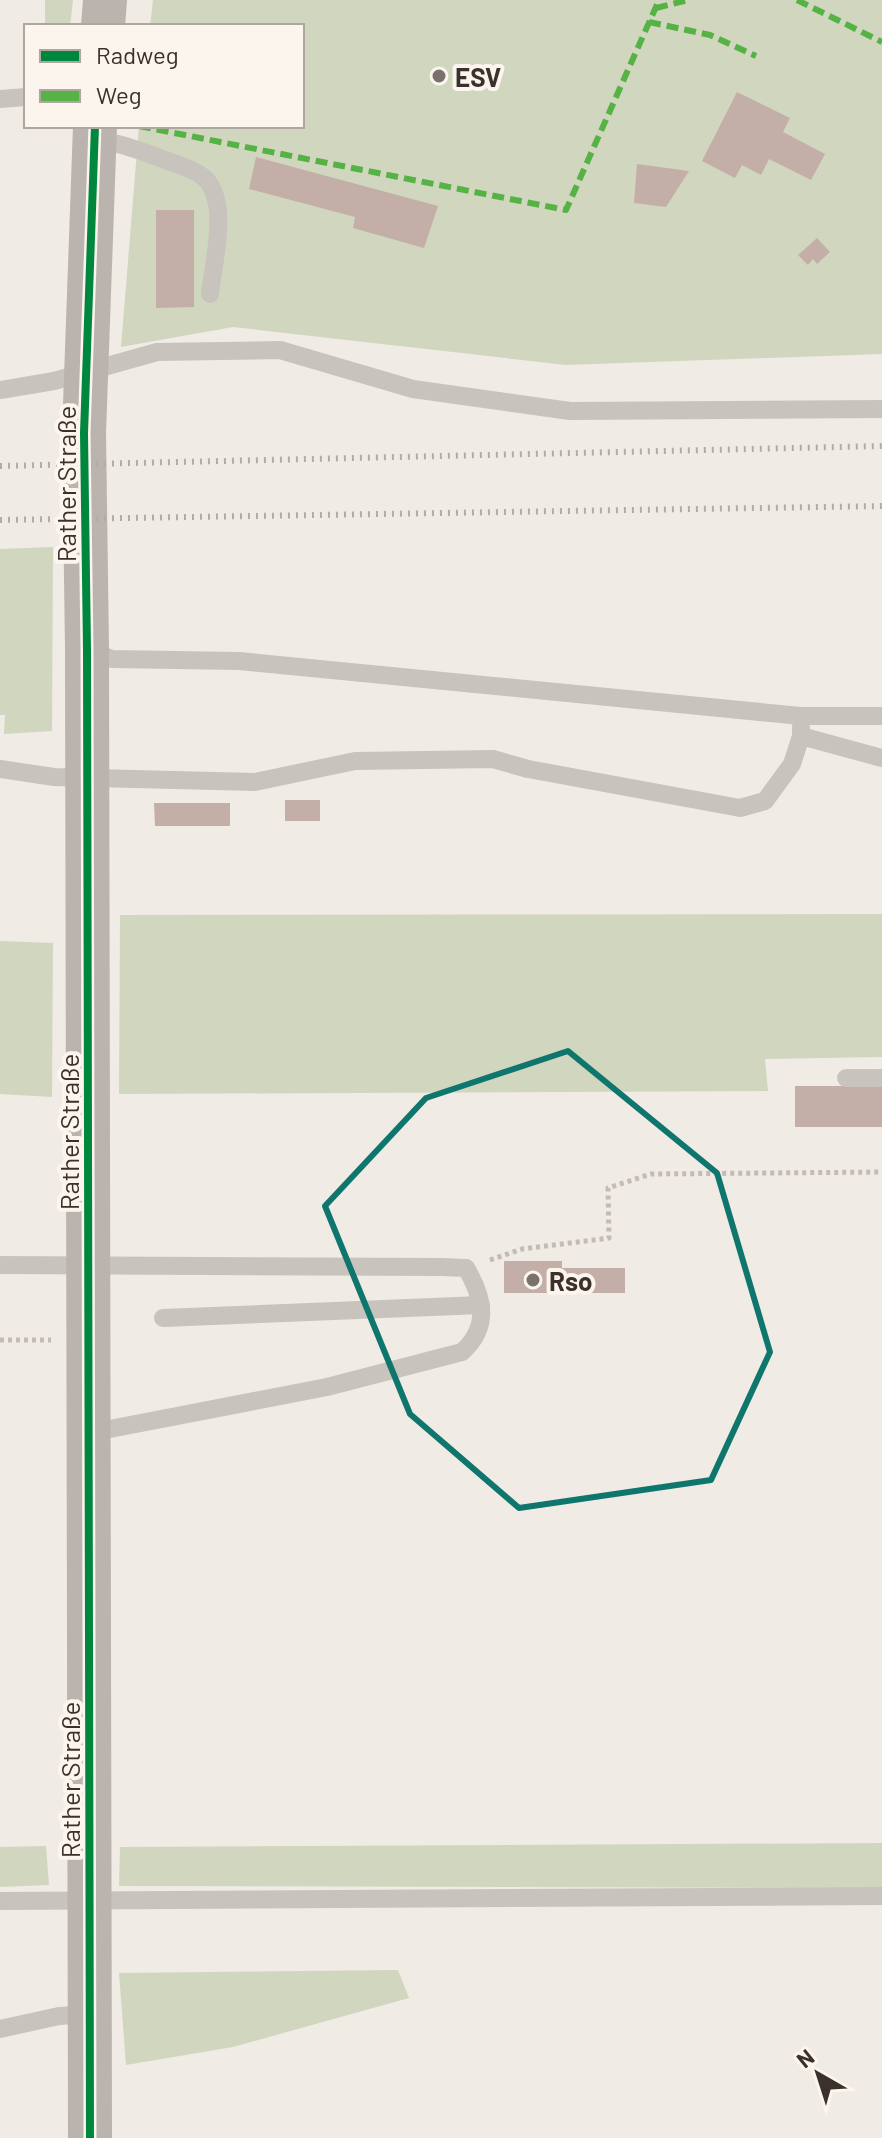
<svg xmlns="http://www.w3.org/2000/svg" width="882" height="2138" font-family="Barlow,sans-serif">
<rect width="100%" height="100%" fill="#f0ebe5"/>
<g fill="#d1d6bf">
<path d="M45 0H73L70 26H45Z"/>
<path d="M153 0H882V354L566 365 233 327 121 347 139 126H302V26H150Z"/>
<path d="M53 547 52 731 4 734 5 715H0V549Z"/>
<path d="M882 914V1057L765 1059 768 1091 119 1094 120 915Z"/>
<path d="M0 941 53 943 52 1097 0 1094Z"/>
<path d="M882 1843V1888L119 1886 120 1847Z"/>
<path d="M46 1846 49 1885 0 1887V1847Z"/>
<path d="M398 1970 409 1998 233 2047 126 2065 119 1973Z"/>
</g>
<g fill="#c3afa7">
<path d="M737 92 790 118 783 132 825 154 811 180 769 159 761 175 742 165 735 178 702 161Z"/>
<path d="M256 157 438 206 424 248 353 228 355 217 249 189Z"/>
<path d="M637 164 689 171 666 207 634 203Z"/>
<path d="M156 210H194V307L156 308Z"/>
<path d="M817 238 830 252 817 264 813 259 808 265 798 255Z"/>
<rect x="285" y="800" width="35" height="21"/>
<path d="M154 803H230V826H155Z"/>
<rect x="795" y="1086" width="87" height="41"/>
<path d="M504 1261H562V1268H625V1293H504Z"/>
</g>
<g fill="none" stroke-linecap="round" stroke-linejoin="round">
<g stroke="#c2bbb6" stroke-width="5" stroke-dasharray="4 4" stroke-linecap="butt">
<path d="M490 1260 522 1249 609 1238 608 1188 651 1174 882 1172"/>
<path d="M0 1340H51"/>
</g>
<g stroke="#c9c3be" stroke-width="18">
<path d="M0 99 26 97"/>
<path d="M95 140C118 142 138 150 160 158 175 164 200 170 209 183 228 211 213 263 210 294"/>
<path d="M0 390 54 381 157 352 280 350 413 389 570 411 882 409"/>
<path d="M87 649 112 659 239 661 801 716H882"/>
<path d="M801 727V736L882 758"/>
<path d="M0 769 54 777 255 782 355 761 493 759 528 769 740 808 765 801 792 764 801 736"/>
<path d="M846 1078H882"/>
<path d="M0 1265 442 1267 466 1268C484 1298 490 1327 462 1352L327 1387 89 1433"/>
<path d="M163 1318 481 1305"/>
<path d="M0 1901 882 1896"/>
<path d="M0 2029 59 2016 91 2014"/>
</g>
<g stroke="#bab3ae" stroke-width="44">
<path d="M103 26 105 0"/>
<path d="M90 2138 87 649 84 433 95 126"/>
</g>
<g stroke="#b1aca8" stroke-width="6" stroke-dasharray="2 6" stroke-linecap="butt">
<path d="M0 466 882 446"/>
<path d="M0 520 882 506"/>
</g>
<g stroke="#57b246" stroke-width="6" stroke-dasharray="12 6" stroke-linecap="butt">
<path d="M797 0 882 42"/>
<path d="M656 8 688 0"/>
<path d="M649 22 710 35 756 56"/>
<path d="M139 126 566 210 659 0"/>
</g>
<g stroke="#fbf5ee" stroke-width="13">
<path id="cycleway" d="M90 2138 87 649 84 433 95 126"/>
</g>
<use href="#cycleway" stroke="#00873e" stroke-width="8"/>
</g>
<path fill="none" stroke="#0f766e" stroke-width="6" stroke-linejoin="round" d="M568 1051 717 1173 770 1352 711 1480 519 1508 410 1414 325 1206 426 1098Z"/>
<g fill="#7a716c" stroke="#fbf5ee" stroke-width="3">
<circle cx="439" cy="76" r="8"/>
<circle cx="533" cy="1280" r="8"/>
</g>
<g text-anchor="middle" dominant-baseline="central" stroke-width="8" stroke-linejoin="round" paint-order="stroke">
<g font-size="26" font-weight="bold" fill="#3b302b" stroke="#fbf5ee" text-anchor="start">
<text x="455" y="76">ESV</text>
<text x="549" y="1280">Rso</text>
</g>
<g font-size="26" fill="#3b302b" stroke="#fbf5ee">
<text transform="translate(65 484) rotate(-90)">Rather Straße</text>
<text transform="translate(68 1132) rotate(-90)">Rather Straße</text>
<text transform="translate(69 1780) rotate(-90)">Rather Straße</text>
</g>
</g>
<rect x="24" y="24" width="280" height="104" fill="#fbf5ee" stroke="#aea6a0" stroke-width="2"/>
<rect x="40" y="50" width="40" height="12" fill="#00873e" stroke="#aea6a0" stroke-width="2"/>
<text x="96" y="64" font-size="24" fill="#3b302b">Radweg</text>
<rect x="40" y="90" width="40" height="12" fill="#57b246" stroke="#aea6a0" stroke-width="2"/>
<text x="96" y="104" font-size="24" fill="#3b302b">Weg</text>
<g transform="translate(818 2074) rotate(321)" stroke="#fbf5ee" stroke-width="6" paint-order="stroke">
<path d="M0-6L14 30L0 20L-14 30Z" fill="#3b302b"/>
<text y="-12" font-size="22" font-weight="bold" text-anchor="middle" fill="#3b302b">N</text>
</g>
</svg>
